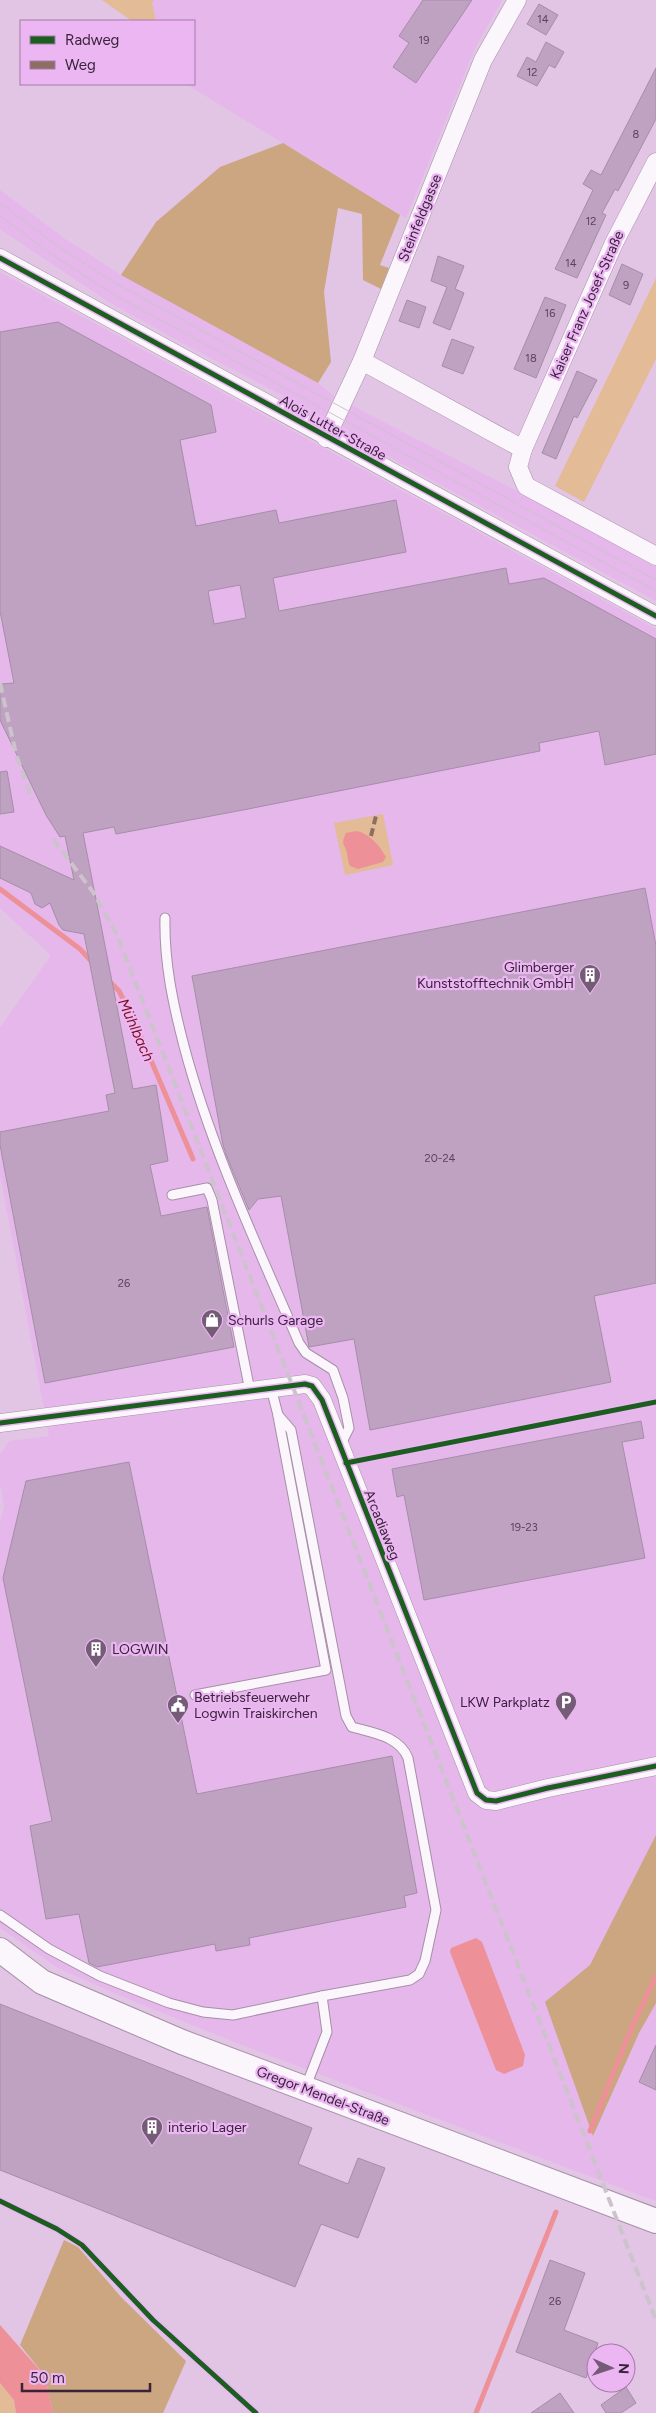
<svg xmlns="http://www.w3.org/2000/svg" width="656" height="2413" font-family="Figtree,sans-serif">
<rect width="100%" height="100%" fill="#e2c4e5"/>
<g fill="#e5b7ea">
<path d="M154 0H502L475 48 406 218 186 84H194V21H156L152 3Z"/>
<path d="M0 190 65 239 121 275 318 383 335 397 517 491 656 567V601L358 440 346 428 182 343 109 302 0 229Z"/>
<path d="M0 272 656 629V2201L237 2043 126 1998 58 1968 0 1928V1523L4 1506 0 1483V1455L9 1441 49 1436 0 1173V1028L51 955 0 908Z"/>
</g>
<g fill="#e3bb96">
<path d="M102 0H154L152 3 156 21H132Z"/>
<path d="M656 278V359L584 502 555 486Z"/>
<path d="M383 814 393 865 345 875 334 823Z"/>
<path d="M0 2383 14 2400 16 2413H0Z"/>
</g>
<g fill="#cba681">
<path d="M283 143 400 215 380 265 389 268 381 289 363 280 362 214 338 208 324 292 331 362 318 383 121 275 156 222 220 167Z"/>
<path d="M656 1835V2003L639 2033 593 2136 545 2002 590 1965Z"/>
<path d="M64 2240 78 2247 121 2297 186 2361 163 2413H53L45 2376 20 2345Z"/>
</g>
<g fill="#ed9097">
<path d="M357 831C370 834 379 845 386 857L383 862 358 869 350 866C348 862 348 858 347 853 345 843 340 846 346 833Z"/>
<path d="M476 1938 482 1942 525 2055 523 2066 504 2074 496 2070 450 1952 451 1948Z"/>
<path d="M0 2325 45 2376 53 2413H16L14 2400 0 2383Z"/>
</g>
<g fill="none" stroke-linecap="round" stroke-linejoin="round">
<g stroke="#ed9097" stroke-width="5">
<path d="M0 889 80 949 93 963"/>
<path d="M109 981 119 991 133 1018 193 1159"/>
<path d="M590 2131 631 2029 656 1976"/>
<path d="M476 2413 556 2212"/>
</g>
</g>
<g fill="#bfa2c2" stroke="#a48ea6" fill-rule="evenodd">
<path d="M423 0H472L416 83 393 67 409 43 399 36Z"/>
<path d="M539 4 558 15 546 35 527 24Z"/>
<path d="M546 42 564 52 555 68 549 65 537 86 517 76 527 57 536 62Z"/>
<path d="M656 68V119L618 191 615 189 602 213 606 215 577 278 555 269 593 190 583 184 591 170 601 175Z"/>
<path d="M438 256 464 266 455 289 464 293 450 330 433 323 447 287 431 281Z"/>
<path d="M622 264 643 274 630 305 609 295Z"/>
<path d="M545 297 566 305 536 378 514 369Z"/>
<path d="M407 300 426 307 419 328 399 321Z"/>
<path d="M58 322 211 405 216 432 180 440 196 526 276 510 279 523 396 500 406 552 273 578 279 611 506 568 509 584 544 578 656 639V754L605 765 599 731 539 743 540 751 248 809 116 834 114 827 83 833 133 1089 156 1085 168 1161 150 1165 161 1216 207 1207 234 1347 45 1383 0 1145V1132L109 1111 106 1095 115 1093 84 934 63 930 59 925 50 903 42 908 35 904 31 893 0 878V846L74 880 65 836 60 837 46 815 0 720V684L14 683 0 611V332ZM240 585 246 618 214 624 208 591Z"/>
<path d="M452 339 474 347 463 374 442 366Z"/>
<path d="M577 371 597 380 577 418 574 416 556 459 542 453Z"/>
<path d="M7 771 14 812 0 814V772Z"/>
<path d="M645 888 656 946V1283L594 1296 611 1382 370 1430 354 1339 309 1347 281 1196 258 1199 249 1210 227 1157 223 1145 192 976Z"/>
<path d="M641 1421 644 1438 622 1442 645 1558 424 1600 404 1495 397 1497 392 1469Z"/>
<path d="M129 1462 197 1794 392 1756 417 1893 404 1896 406 1907 249 1938 250 1945 216 1951 215 1944 97 1967 89 1963 79 1914 46 1919 30 1826 52 1821 3 1578 26 1481Z"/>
<path d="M0 2004 312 2128 298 2164 348 2184 358 2158 385 2168 358 2238 321 2224 295 2287 0 2170Z"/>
<path d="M656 2045V2090L639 2082Z"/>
<path d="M550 2260 585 2273 564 2330 598 2343 586 2378 516 2352Z"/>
<path d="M626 2387 636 2403 621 2413H606L601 2405Z"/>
<path d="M560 2393 574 2413H531L550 2400Z"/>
</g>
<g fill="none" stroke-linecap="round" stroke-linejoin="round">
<g stroke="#a68fa8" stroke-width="11">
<g id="lane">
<path d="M165 918C164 962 173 1004 184 1046 211 1148 257 1245 299 1343L306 1353 333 1370 343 1398 349 1428 340 1446"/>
<path d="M172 1195 207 1188 212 1200 250 1391"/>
<path d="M271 1388 278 1415 291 1430 346 1716 352 1727C373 1733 399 1736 408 1758L436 1910 425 1961 419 1974 410 1980 322 1996 327 2032 305 2089"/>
<path d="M195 1695 326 1670 278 1416"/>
<path d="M0 1915 49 1949 100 1976 169 2003 203 2012 233 2015 322 1996"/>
</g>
</g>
<g stroke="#a68fa8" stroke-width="19">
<g id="street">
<path d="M0 258 656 616"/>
<path d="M362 361 523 449 518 467 526 486 656 556"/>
<path d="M326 438 362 361 483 60 517 0"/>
<path d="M523 449 614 243 656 162"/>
<path d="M0 1423 305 1384 312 1386 322 1400 477 1793 486 1800 496 1801 548 1788 656 1766"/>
</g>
</g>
<g stroke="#a68fa8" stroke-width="26">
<path id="secondary" d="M0 1950 42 1982 182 2042 656 2221"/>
</g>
<use href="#lane" stroke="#fbf6fb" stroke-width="9"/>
<use href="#street" stroke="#fbf6fb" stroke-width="18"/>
<use href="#secondary" stroke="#fbf6fb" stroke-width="24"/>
<g stroke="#ccc3cc" stroke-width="1">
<path d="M0 203 59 247 117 284 656 580"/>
<path d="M0 216 54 256 113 294 656 591"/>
</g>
<g stroke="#ccc3cc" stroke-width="4" stroke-dasharray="10 5" stroke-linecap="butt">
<path d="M0 683 16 754 32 799"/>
<path d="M53 839 93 892 117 935 656 2320"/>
</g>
<path stroke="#8d6e63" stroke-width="4" stroke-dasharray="8 4" stroke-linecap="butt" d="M371 836 376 816"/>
<g stroke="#ecb6f3" stroke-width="8">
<g id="cycleway">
<path d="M0 258 656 616"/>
<path d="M0 1423 305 1384 312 1386 322 1400 477 1793 486 1800 496 1801 548 1788 656 1766"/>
<path d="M346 1463 656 1402"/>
<path d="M0 2201 57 2229 82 2245 153 2320 256 2413"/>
</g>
</g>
<use href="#cycleway" stroke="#1b5e20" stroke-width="5"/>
</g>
<defs>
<g id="building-pin" transform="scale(1.125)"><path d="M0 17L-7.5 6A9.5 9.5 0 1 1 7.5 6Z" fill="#745b76" stroke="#ecb6f3"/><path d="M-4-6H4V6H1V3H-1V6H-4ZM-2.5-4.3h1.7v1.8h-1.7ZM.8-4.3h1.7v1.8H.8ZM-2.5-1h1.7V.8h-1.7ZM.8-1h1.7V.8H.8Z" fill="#fff"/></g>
<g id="shop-pin" transform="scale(1.125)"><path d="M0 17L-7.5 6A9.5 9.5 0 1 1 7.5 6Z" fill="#745b76" stroke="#ecb6f3"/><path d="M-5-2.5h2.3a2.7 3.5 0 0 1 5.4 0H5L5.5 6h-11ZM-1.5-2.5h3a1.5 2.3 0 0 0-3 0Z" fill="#fff"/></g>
<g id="parking-pin" transform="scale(1.125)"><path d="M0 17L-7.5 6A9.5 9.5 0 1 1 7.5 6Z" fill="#745b76" stroke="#ecb6f3"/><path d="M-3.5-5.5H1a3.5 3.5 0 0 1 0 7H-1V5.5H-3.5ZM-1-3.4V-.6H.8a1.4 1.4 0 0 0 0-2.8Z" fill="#fff"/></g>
<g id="civic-pin" transform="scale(1.125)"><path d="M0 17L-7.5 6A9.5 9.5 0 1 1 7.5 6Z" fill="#745b76" stroke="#ecb6f3"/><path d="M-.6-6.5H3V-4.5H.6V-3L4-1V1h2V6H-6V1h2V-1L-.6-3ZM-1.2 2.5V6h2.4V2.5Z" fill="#fff"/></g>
</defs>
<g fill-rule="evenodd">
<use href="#building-pin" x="590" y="975"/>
<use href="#shop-pin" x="212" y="1320"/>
<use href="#building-pin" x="96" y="1649"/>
<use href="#parking-pin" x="566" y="1702"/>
<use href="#civic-pin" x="178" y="1705"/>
<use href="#building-pin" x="152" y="2127"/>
</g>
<g text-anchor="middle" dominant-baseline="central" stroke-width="4.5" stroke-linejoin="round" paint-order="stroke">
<g font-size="11" fill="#5a435c">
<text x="543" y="19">14</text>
<text x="424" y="40">19</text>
<text x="532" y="72">12</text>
<text x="636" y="134">8</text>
<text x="591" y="221">12</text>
<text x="571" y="263">14</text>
<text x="626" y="285">9</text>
<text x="550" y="313">16</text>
<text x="531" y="358">18</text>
<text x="440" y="1158">20-24</text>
<text x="124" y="1283">26</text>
<text x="524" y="1527">19-23</text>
<text x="555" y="2301">26</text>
</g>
<g font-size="14" fill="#38233a" stroke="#ecb6f3">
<text transform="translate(420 218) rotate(-68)">Steinfeldgasse</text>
<text transform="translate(587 305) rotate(-66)">Kaiser Franz Josef-Straße</text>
<text transform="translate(333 428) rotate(29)">Alois Lutter-Straße</text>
<text transform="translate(382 1525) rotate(68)">Arcadiaweg</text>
<text transform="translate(323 2096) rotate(21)">Gregor Mendel-Straße</text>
</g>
<g font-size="14" fill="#38233a" stroke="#ecb6f3" text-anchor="start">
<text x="574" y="967" text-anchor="end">Glimberger<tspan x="574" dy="16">Kunststofftechnik GmbH</tspan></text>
<text x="228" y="1320">Schurls Garage</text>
<text x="112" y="1649">LOGWIN</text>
<text x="194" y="1697">Betriebsfeuerwehr<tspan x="194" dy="16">Logwin Traiskirchen</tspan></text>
<text x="550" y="1702" text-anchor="end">LKW Parkplatz</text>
<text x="168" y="2127">interio Lager</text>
</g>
<g font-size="15" font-style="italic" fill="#7d0c1a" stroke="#ecb6f3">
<text transform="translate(136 1030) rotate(66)">Mühlbach</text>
</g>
</g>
<rect x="20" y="20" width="175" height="65" fill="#ecb6f3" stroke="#a47ba9"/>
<rect x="30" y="36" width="25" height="8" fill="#1b5e20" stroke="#a47ba9"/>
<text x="65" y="45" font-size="15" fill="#38233a">Radweg</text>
<rect x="30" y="61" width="25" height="8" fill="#8d6e63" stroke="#a47ba9"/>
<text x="65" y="70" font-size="15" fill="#38233a">Weg</text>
<g transform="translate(611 2368) rotate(93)"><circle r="24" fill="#ecb6f3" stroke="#a47ba9"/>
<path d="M0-4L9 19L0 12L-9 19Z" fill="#745b76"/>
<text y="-8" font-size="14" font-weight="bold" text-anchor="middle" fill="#38233a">N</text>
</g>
<path d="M22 2383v8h128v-8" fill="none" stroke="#38233a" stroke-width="2.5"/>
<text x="30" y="2383" font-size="15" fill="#38233a" stroke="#ecb6f3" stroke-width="4" paint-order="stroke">50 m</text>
</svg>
